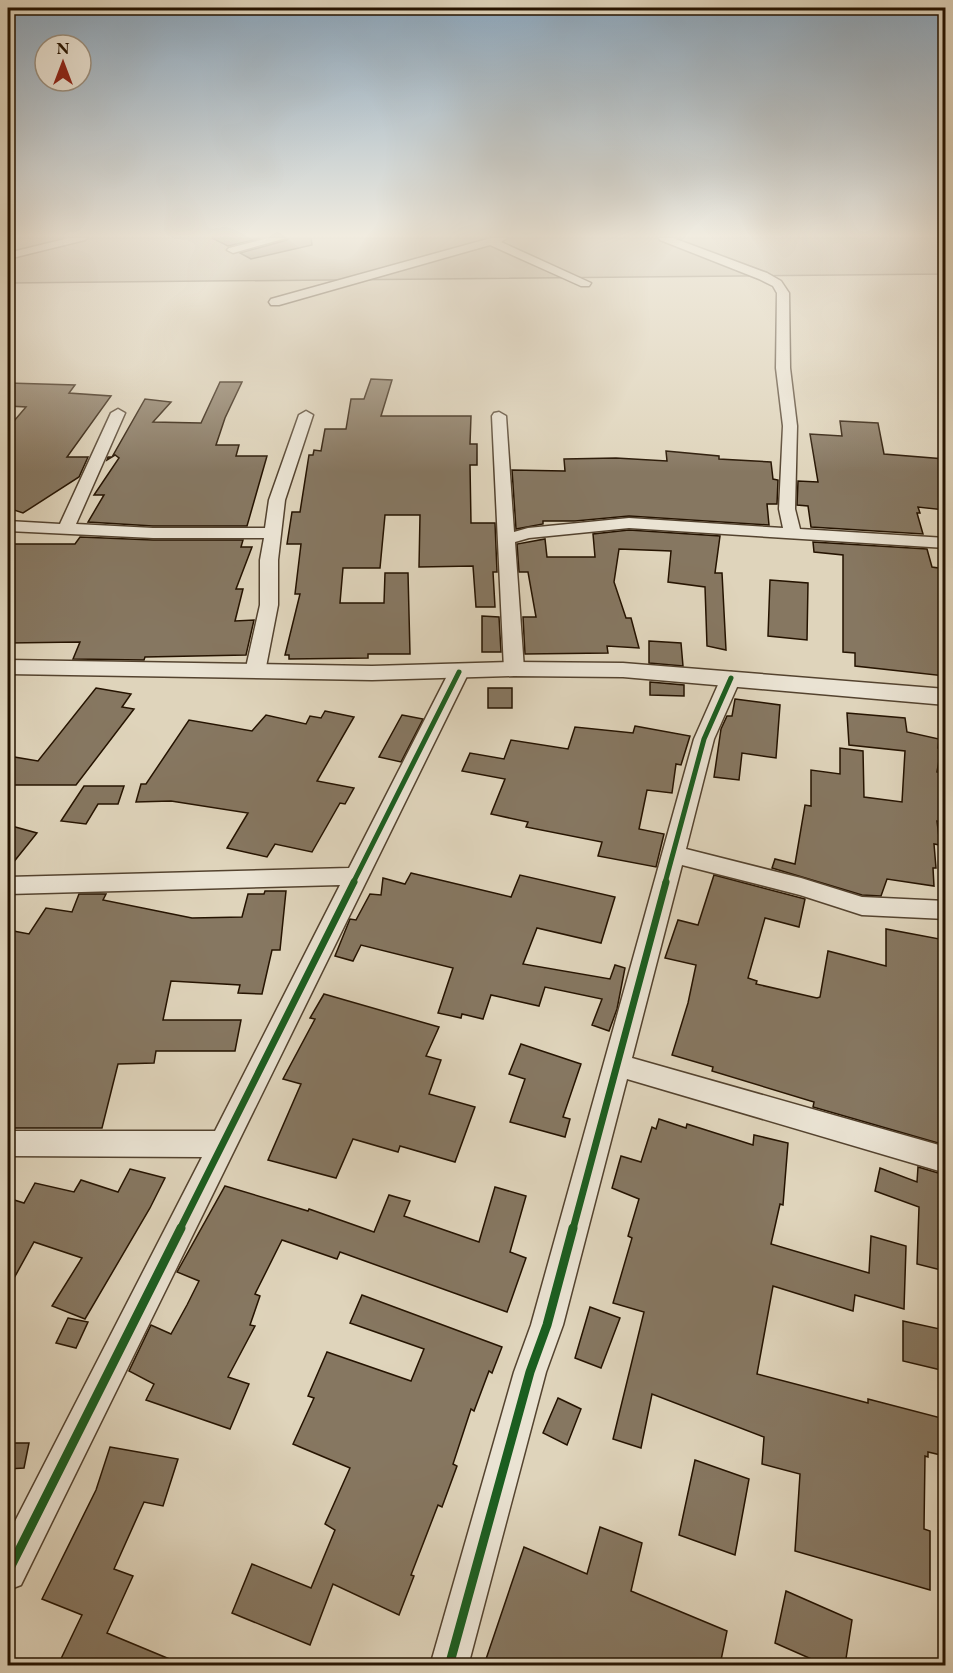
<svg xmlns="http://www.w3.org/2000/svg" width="953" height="1673" font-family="'EB Garamond',serif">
<rect width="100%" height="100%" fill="#dfd4bb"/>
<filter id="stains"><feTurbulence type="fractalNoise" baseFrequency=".00333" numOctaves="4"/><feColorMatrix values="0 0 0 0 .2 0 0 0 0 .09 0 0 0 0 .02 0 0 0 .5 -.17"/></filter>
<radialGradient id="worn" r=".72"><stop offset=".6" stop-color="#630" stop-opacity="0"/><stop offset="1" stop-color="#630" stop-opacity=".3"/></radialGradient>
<path fill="#bfb39b" stroke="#72634e" stroke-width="1.5" d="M8 238H945L946 274 8 283Z"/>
<g fill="#867761" stroke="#251300" stroke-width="1.5">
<path d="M212 238H261L228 246Z"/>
<path d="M288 238H311L312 245 251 259 240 253 287 240Z"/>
<path d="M371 379 392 380 381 416H471L470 444H477V465H470L471 523H495L497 572H493L495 607H476L473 566 419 567 420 515H385L380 568H343L340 603H384L385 573H408L410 654H368V658L289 659V655H285L300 594H295L301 544H287L292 512H300L309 455H313L314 450 321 451 325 429H346L351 399H364Z"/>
<path d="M220 382H242L225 418 216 445H239L236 456H267L247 526H153L88 522 104 495H94L119 458 115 455 107 460 108 457H112L145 399 171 402 153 422 201 423Z"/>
<path d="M8 383 75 385 69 393 111 396 67 457H88L79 477 23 513 8 508V428L26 407 8 406Z"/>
<path d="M840 421 878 423 884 454 945 459V510L918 507 920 513H917L923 534 811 527 808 506 797 505 798 481 818 482 810 434 842 436Z"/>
<path d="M666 451 719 456V459L771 462 773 479 778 480 777 504H767L769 525 629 516 575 521H543V524L516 529 512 470 565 471 564 459 616 458 667 461Z"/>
<path d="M629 530 720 536 715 573H722L726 650 707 646 705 587 668 582 671 551 619 549 614 582 626 618H631L639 648 607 646 608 653 525 654 523 617H536L528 572H519L517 544 545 539 547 557H595L593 534Z"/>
<path d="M80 537 153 540H243L241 547H252L236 589H243L235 621 254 620 246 655 145 657 144 660 73 659 80 642 8 643V544H75Z"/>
<path d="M813 542 927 549 932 567 945 569V676L855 666V653L843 652V555L814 552Z"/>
<path d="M770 580 808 583 807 640 768 636Z"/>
<path d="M482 616 499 617 501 652H482Z"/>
<path d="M649 641 681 643 683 666 649 663Z"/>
<path d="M650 682 684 685V696L650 695Z"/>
<path d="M96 688 131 694 122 707 134 709 76 785H8V756L38 761Z"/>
<rect x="488" y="688" width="24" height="20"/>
<path d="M735 699 780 705 776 758 742 753 739 780 714 777 721 729 727 716H732Z"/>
<path d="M325 711 354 717 317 781 354 788 345 804 340 803 312 852 275 844 267 857 227 848 248 813 171 801 136 802 141 784H146L189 720 252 731 266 715 306 724 310 716 321 718Z"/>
<path d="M847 713 905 718 907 732 939 739 938 748 941 749 937 772 945 774V822L937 821 940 845 934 844 936 868H933L934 886 887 879 881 896 862 895 772 868 775 859 795 864 805 805 811 806V770L840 774V748L863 751 864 797 902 802 905 751 849 745Z"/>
<path d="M402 715 423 719 401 762 379 757Z"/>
<path d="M635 726 690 736 681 765 676 764 672 793 647 790 639 829 664 834 656 867 598 856 602 842 526 827 528 822 491 814 505 779 462 771 470 753 504 759 511 740 568 749 575 727 633 733Z"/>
<path d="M84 786H124L118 804H98L86 824 61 821Z"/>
<path d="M8 825 37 833 8 869Z"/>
<path d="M411 873 511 897 520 875 615 897 601 943 537 928 523 964 610 979 615 965 625 968 617 1009 609 1031 592 1025 602 999 545 987 539 1006 491 995 483 1019 462 1014 461 1018 438 1013 453 968 361 945 353 961 335 956 350 919 356 920 370 894 381 895 383 878 405 884Z"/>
<path d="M714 875 805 899 799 927 765 918 748 978 757 981 756 984 817 998 820 997 828 951 886 966V929L945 940V1145L813 1107 814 1102 712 1071 713 1067 672 1055 688 1003 696 965 665 958 678 920 698 925Z"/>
<path d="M265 891H286L280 950H272L262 994 238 993 240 985 171 981 163 1020H241L235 1051H156L154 1063 118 1064 102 1128H8V930L29 934 46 908 72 912 79 894H106L103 900 192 918 242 917 248 894H264Z"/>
<path d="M324 994 439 1027 426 1056 441 1060 429 1094 475 1107 455 1162 400 1146 398 1152 353 1139 336 1178 268 1160 301 1084 283 1079 315 1019 310 1018Z"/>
<path d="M521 1044 581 1064 563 1117 570 1119 565 1137 510 1122 525 1079 509 1074Z"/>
<path d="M659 1119 686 1128 687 1124 753 1145 754 1135 788 1143 783 1205 780 1204 771 1244 869 1273 871 1236 906 1246 904 1309 855 1295 853 1311 773 1286 757 1374 868 1403V1399L945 1419V1456L928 1452V1457L925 1456 924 1529 930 1531V1590L795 1551 800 1474 762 1464 764 1437 652 1394 641 1448 613 1439 644 1312 613 1303 632 1238 628 1236 639 1199 612 1188 621 1156 641 1162 652 1127 656 1129Z"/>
<path d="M918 1167 945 1175V1271L917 1264 919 1207 875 1191 880 1168 917 1182Z"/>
<path d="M130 1169 165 1178 150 1208 85 1319 52 1306 82 1258 34 1242 8 1289V1198L24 1203 35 1183 74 1192 81 1180 118 1192Z"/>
<path d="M225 1186 308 1211 309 1209 374 1232 389 1195 410 1201 404 1216 479 1242 495 1187 526 1196 510 1252 526 1258 507 1312 340 1252 337 1259 282 1240 255 1294 260 1296 250 1325 255 1326 228 1377 249 1384 230 1429 146 1400 154 1384 129 1371 151 1325 171 1334 187 1305 199 1281 177 1272Z"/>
<path d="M362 1295 502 1347 492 1373 489 1371 474 1411 471 1409 453 1464 457 1466 442 1507 438 1505 411 1575 414 1576 399 1615 333 1584 310 1645 232 1613 252 1564 311 1588 335 1530 325 1524 350 1468 293 1444 314 1398 308 1396 327 1352 411 1381 424 1349 350 1323Z"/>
<path d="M590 1307 620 1318 601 1368 575 1358Z"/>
<path d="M68 1318 88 1322 76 1348 56 1343Z"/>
<path d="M903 1321 940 1329 941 1370 903 1361Z"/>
<path d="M558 1398 581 1409 567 1445 543 1433Z"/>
<path d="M8 1443H29L24 1468 8 1469Z"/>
<path d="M110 1447 178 1459 163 1506 144 1502 114 1569 133 1576 107 1633 184 1665H58L82 1615 42 1599 96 1490Z"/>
<path d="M695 1460 749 1479 735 1555 679 1535Z"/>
<path d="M600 1527 642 1543 631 1591 727 1631 720 1665H484L524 1547 587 1574Z"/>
<path d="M786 1591 852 1620 845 1665H825L775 1643Z"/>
</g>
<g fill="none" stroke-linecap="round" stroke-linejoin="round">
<g stroke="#54432f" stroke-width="3">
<g id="minor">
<path d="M69 238H87L85 240 8 259V253Z"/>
<path d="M269 238H286L233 253 227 250 229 248Z"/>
<path d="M491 238H507L501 242 591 283 589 286H581L490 245 279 305H271L269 302 271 299Z"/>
<path d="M659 238H673L767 273 781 281 789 293 790 368 797 426 795 509 800 529 946 538V548L629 528 529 538 515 542 524 669 521 673H507L504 669 492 416 494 413 499 412 506 416 514 532 528 528 629 518 783 528 779 509 783 426 776 368 777 293 773 286 759 279 660 240Z"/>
<path d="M118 409 125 413 76 524 153 528H265L269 500 299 415 306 411 313 415 285 500 278 560V605L265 672 262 676H248L245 672 260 605V560L264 538H153L8 531V521L60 524 111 413Z"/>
<path d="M459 666 466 668 469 672 21 1585 8 1590V1535L202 1157 8 1156V1131H215L340 885 8 894V877L349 868 449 672 452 668Z"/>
<path d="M731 672 738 674 741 678 714 739 686 849 801 878 862 897 946 901V919L862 915 800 895 682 865 632 1058 946 1147V1173L627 1079 563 1325 546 1372 468 1666H430L514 1372 531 1325 694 739 721 678 724 674Z"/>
</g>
</g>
<g stroke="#54432f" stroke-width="3">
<path id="tertiary" d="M8 660 372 666 514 662 623 663 946 689V705L623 677 514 676 372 680 8 674Z"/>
</g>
<use href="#minor" fill="#eae3d3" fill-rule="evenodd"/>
<use href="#tertiary" fill="#eae3d3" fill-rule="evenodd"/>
<g stroke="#eae3d3" stroke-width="9">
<g id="cycleway-far2">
<path d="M353 883 459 672"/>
<path d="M665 883 704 739 731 678"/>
</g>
</g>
<g stroke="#eae3d3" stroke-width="10">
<g id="cycleway-far1">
<path d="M180 1229 354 882"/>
<path d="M573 1229 666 882"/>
</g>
</g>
<g stroke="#eae3d3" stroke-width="13">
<g id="cycleway">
<path d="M8 1572 181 1228"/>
<path d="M449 1666 530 1372 547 1325 573 1228"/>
</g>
</g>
<use href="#cycleway-far2" stroke="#1b5e20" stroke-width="5"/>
<use href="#cycleway-far1" stroke="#1b5e20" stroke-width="7"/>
<use href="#cycleway" stroke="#1b5e20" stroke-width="9"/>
</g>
<linearGradient id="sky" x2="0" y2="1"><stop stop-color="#8ba6bc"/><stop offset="0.5" stop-color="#f1ece0"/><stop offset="1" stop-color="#f1ece0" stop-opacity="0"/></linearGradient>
<rect width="953" height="472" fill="url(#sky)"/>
<rect width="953" height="1673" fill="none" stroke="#dfd4bb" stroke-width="30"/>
<rect x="9" y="9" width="935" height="1655" fill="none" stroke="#251300" stroke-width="3"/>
<rect x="15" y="15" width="923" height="1643" fill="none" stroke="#251300" stroke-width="1.5"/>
<g transform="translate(63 63)"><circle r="28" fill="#eae3d3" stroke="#9b907f" stroke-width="1.5"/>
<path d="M0-4.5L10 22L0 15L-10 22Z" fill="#8f2418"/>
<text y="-9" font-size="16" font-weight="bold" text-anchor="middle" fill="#251300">N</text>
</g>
<rect width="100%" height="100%" filter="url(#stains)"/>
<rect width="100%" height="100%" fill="url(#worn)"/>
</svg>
